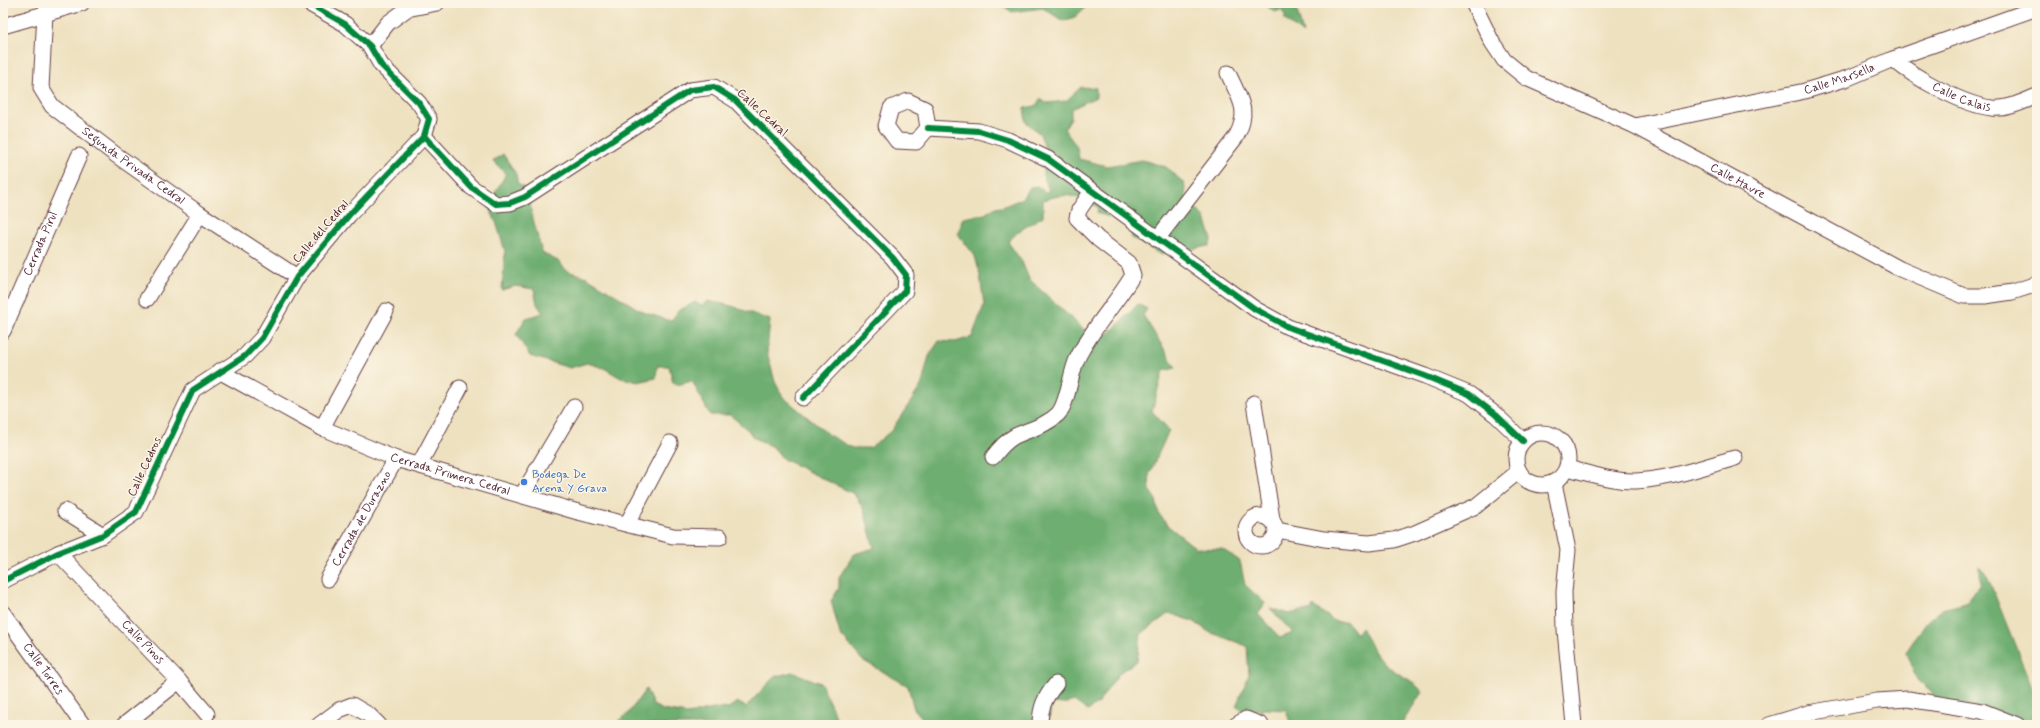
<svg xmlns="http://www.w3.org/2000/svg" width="2040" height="728" font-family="Mynerve,sans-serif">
<rect width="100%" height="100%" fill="#fcf5e5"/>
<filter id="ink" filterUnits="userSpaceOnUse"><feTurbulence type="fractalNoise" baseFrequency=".025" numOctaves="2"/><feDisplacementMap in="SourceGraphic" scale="8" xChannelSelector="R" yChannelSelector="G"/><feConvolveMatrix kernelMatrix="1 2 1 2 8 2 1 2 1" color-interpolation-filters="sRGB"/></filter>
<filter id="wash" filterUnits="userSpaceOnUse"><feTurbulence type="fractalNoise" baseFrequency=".012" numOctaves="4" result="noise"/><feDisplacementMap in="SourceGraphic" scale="16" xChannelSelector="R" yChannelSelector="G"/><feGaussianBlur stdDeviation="0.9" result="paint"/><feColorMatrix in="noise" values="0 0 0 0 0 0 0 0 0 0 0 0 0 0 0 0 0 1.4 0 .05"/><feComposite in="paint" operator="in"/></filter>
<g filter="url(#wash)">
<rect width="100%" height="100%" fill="#eee1c0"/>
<g fill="#6eae71" stroke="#5c664e">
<path d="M999 3H1090L1075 17 1063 21 1043 8 1012 12Z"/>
<path d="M1264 3H1295L1303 34 1285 20V15L1281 10 1274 12Z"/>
<path d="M1081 87 1096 88V97L1071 109V118L1064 129 1077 147 1079 159 1107 166 1142 160 1166 167 1184 183 1187 202 1204 216 1212 239 1209 246 1160 254 1132 238 1129 223 1097 213 1098 207C1072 195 1071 192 1043 200V216L1019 231 1008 242 1022 262 1029 279 1083 329 1105 335 1116 327 1138 304 1147 309 1143 315 1176 368 1163 371 1152 411 1169 430 1149 475 1150 491 1156 500 1159 514 1168 526 1196 548 1222 549 1240 561 1245 585 1265 603 1258 614 1280 638 1293 633 1270 608 1289 614 1301 611H1311L1313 606 1336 622H1347L1356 634 1361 627C1367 640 1378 661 1391 669 1403 677 1414 680 1422 692L1401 725H1291L1286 710 1263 709 1243 711 1236 706 1249 675 1247 646 1209 632 1193 621 1169 613 1141 634 1137 661 1120 672 1098 703 1088 711 1074 701 1064 704 1052 703 1048 725H929L914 709 908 686 862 660 840 634 831 601 839 588V577L854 554 874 548 864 510 854 494 783 459 774 448 753 437 748 430 730 415H710L692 381 677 385 673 383 669 366H657L656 378 638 382 621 378 604 368 587 363 570 368 530 356 516 334 526 318 543 313 537 304 534 289 515 286 502 290 505 251 496 222 488 205 506 174 493 161 503 154 516 174 518 184 525 188 542 253 558 261 567 271 587 277 643 312 671 321 678 311 695 302 701 306 708 301 732 306 770 320 767 352 775 382 783 397 829 435 852 448H870L891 431 917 392 922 384 929 356 939 341 955 342 972 337 984 305 980 275 975 256 958 234 963 218 985 214 994 208 1002 207 1021 199 1031 187 1037 186 1045 192 1049 191 1043 175 1045 148 1040 134 1026 122 1024 108 1036 106 1040 99 1046 103 1066 101Z"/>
<path d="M1980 567 1986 573 2037 700V725H2028L2016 716 2006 723 1996 715 1939 705 1931 692 1917 680 1906 652 1927 621 1942 609 1966 603 1980 584Z"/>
<path d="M792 672 821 683C824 690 837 721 841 725H612L627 715 646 689 653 705 663 710 687 714 719 708 727 709 737 702 746 707 774 677Z"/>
</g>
</g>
<g filter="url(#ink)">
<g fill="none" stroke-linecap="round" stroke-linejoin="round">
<g stroke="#633c41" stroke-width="17">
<g id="street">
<path id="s1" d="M1473 3 1492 42 1504 60 1526 78 1635 126 1900 269 1964 296H1985L2012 292 2037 284"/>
<path id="s2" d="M45 13 41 88 52 106 116 155 200 214 297 277"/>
<path d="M3 26 82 3"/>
<path d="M370 46 388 23 407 9 437 3"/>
<path id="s3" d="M1893 59C1915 78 1963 105 1992 108 2007 110 2024 101 2037 96"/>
<path d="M908 101 925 109 928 128 916 142 897 141 886 126 891 108Z"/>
<path id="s4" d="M1635 126 1805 91 1848 78 1893 59 2037 8"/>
<path d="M928 128 979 131 1008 140 1048 159 1255 309 1288 327 1425 376 1469 394 1496 415 1523 441"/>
<path d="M424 136 471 187 496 204 510 203 525 197 690 90 714 87 735 100 893 258 906 275 905 291 803 398"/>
<path d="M1157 239 1236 137C1251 110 1239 98 1228 73"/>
<path d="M147 299 200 214"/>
<path id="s5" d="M3 331 79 156"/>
<path id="s6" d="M219 371 322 428 396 459 578 512 673 536 720 537"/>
<path d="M1254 403 1272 519"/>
<path d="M322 428 386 311"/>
<circle cx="1542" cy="459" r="26"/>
<path d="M993 457C999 449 1006 441 1015 436 1030 429 1046 426 1058 414 1068 403 1070 374 1077 359 1091 329 1116 304 1133 275L1129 263 1098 239 1077 218 1079 210 1092 191"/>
<path d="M419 465 460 388"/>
<path d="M1567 468C1589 473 1614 482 1636 481 1670 479 1703 467 1735 458"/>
<path d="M1554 483 1568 550 1564 592 1565 630 1574 725"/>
<path d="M522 495 574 407"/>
<path d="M65 511 103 535"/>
<circle cx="1261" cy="531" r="15"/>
<path d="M627 524 670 443"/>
<path d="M1277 530 1324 539 1369 543 1394 540 1415 533 1476 506 1519 471"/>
<path id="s7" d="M58 553 179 681 207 714"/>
<path id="s8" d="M328 579 396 459"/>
<path d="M3 581 58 553 103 535 136 512 193 390 245 356 262 338 297 277 349 215 424 136 429 119 419 103 381 65 370 46 345 24 308 3"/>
<path id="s9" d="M3 613 83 725"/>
<path d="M124 725 179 681"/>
<path d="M319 725 339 710 352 705 369 715 379 725"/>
<path d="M1040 725C1040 707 1045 697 1056 684"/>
<path d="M1236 725 1246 719 1261 725"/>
<path d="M1769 725 1808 713 1877 701 1908 699 1982 711 2017 725"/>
</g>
</g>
<use href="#street" stroke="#fff" stroke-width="15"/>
<g stroke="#fcf5e5" stroke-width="8">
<g id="cycleway">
<path d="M928 128 979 131 1008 140 1048 159 1255 309 1288 327 1425 376 1469 394 1496 415 1523 441"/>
<path d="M424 136 471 187 496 204 510 203 525 197 690 90 714 87 735 100 893 258 906 275 905 291 803 398"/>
<path d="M3 581 58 553 103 535 136 512 193 390 245 356 262 338 297 277 349 215 424 136 429 119 419 103 381 65 370 46 345 24 308 3"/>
</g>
</g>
<use href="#cycleway" stroke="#00873e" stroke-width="6"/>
</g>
</g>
<circle fill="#3f7fe0" stroke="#fcf5e5" stroke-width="1.5" cx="524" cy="482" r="4"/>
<g text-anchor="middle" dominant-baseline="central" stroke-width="3" stroke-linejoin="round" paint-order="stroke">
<g font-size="12" fill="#4a1f2b" stroke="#fcf5e5">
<text stroke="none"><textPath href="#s4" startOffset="210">Calle Marsella</textPath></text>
<text stroke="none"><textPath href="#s3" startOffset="79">Calle Calais</textPath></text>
<text transform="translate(762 113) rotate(43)">Calle Cedral</text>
<text stroke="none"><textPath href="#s2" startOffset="197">Segunda Privada Cedral</textPath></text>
<text stroke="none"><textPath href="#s1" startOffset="329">Calle Havre</textPath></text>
<text transform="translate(321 232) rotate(-49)">Calle del Cedral</text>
<text stroke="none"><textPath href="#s5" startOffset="95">Cerrada Pirul</textPath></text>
<text transform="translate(145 467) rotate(-65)">Calle Cedros</text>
<text stroke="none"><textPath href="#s6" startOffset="254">Cerrada Primera Cedral</textPath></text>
<text stroke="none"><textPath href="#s8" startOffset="69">Cerrada de Durazno</textPath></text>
<text stroke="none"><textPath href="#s7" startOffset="123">Calle Pinos</textPath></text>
<text stroke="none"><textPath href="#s9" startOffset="69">Calle Torres</textPath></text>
</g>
<g font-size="12" fill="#366cbe" stroke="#fcf5e5" text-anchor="start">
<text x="532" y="475">Bodega De<tspan x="532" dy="14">Arena Y Grava</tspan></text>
</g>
</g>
<rect width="2040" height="728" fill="none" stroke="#fcf5e5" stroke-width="16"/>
</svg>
